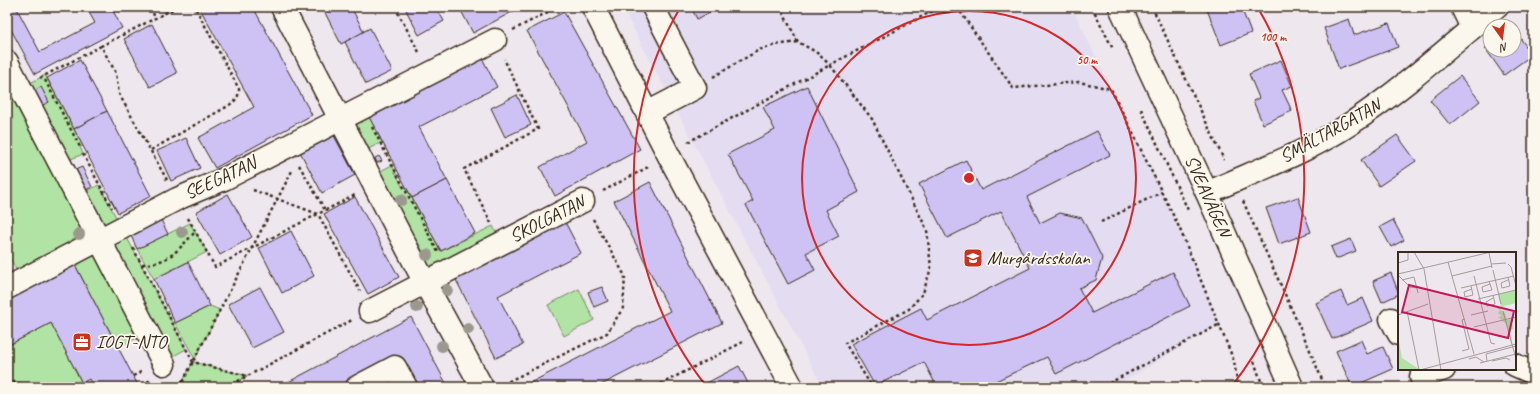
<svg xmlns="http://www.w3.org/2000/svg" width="1540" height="394" font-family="Caveat,sans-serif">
<rect width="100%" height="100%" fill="#eee7ee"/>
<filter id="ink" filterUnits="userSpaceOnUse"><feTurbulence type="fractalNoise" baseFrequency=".025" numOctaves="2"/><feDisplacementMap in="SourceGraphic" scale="8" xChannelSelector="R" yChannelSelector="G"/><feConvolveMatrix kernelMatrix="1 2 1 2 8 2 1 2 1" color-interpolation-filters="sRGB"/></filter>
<g filter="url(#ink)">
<path fill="#e4dcf0" d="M622 7H1072L1111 89 1162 192 1220 324 1114 387H823Z"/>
<g fill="#b0e3a4" stroke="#768661">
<path d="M7 62 21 88 45 75 83 146 80 147 83 154 71 159 68 154 58 158 77 196 99 185 186 349 163 362 148 333 118 347 70 255 22 280 7 253Z"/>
<path d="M364 106 382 142 359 154 341 118Z"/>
<path d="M392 165 403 188 406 187 441 251 493 226 501 243 425 283 412 258 423 252 418 242 407 247 371 176Z"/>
<path d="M190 223 207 252 154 279 137 249Z"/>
<path d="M579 289 594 320 564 336 548 305Z"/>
<path d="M210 306 220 310 195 359 175 323Z"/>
<path d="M51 323 82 383 75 387H7V346Z"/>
<path d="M193 362 248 376 227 387H180Z"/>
</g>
<g fill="#cec2f4" stroke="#3b2a1e">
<path d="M7 7H16L40 52 95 23 86 7H111L122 28 35 74 7 22Z"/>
<path d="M199 7H253L312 115 215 168 198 138 254 107Z"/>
<path d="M322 7H351L364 32 341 44Z"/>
<path d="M413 7H436L444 21 419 35 406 10Z"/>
<path d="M459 7H521L473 33Z"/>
<path d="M691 7H720L697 19Z"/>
<path d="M1206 7H1241L1251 33 1221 45Z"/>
<path d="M1395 7H1407L1397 12Z"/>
<path d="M564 12 640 149 555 196 540 167 587 141 527 31Z"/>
<path d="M1349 19 1354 35 1389 23 1398 47 1339 69 1324 28Z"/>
<path d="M152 24 177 73 150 87 124 39Z"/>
<path d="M370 28 392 71 366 84 345 42Z"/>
<path d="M1514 29 1532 55 1504 75 1485 48 1490 45V50H1514Z"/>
<path d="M481 56 497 87 419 127 447 180 412 198 368 115Z"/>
<path d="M80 60 107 111 74 129 47 78Z"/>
<path d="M1281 60 1292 86 1282 90 1292 111 1263 124 1253 101 1259 98 1249 74Z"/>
<path d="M1460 76 1480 101 1450 125 1430 100Z"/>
<path d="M807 86 859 192 826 210 839 236 806 253 815 270 788 284 746 205 753 201 728 154 775 130 763 107Z"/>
<path d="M41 87 49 102 39 107 32 92Z"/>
<path d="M517 95 531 125 505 137 491 108Z"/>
<path d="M107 111 151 196 118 213 74 129Z"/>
<path d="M1097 131 1110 155 1027 197 1040 223 1060 213 1082 218 1102 258 1096 280 1079 288 1092 313 1173 272 1190 306 1056 374 1047 357 983 387H937L924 362 875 386 851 344 921 308 927 320 1030 268 1001 211 947 238 919 184 966 160 981 190Z"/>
<path d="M332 132 355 175 322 193 299 150Z"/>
<path d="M1397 135 1416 161 1379 186 1361 160Z"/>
<path d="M186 138 200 168 171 181 157 151Z"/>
<path d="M379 156 382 161 377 163 375 158Z"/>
<path d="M82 167 92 187 84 191 75 170Z"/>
<path d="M447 180 475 233 441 251 412 198Z"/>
<path d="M650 182 722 323 597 387H522L670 311 614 201Z"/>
<path d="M228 194 252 237 220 255 196 212Z"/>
<path d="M355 197 399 277 368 294 324 214Z"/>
<path d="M1298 197 1311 232 1279 244 1266 208Z"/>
<path d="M159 216 168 234 137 249 129 231Z"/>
<path d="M1393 220 1404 240 1391 247 1380 227Z"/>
<path d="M565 222 581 253 498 296 523 345 496 358 455 278Z"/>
<path d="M291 231 314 276 282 293 259 248Z"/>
<path d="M1351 239 1356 251 1336 259 1331 247Z"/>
<path d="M188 262 210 306 175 323 154 279Z"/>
<path d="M75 265 133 376 139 387H93L89 379 82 383 51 323 7 346V301Z"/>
<path d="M1391 273 1399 294 1382 302 1373 281Z"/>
<path d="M260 287 284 332 252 348 228 304Z"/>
<path d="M602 287 608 301 594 307 588 292Z"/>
<path d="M1341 291 1347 305 1363 298 1373 321 1332 339 1316 303Z"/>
<path d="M411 317 448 387H409L394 359 341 387H279Z"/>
<path d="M1361 340 1367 354 1383 347 1393 369 1352 387 1336 351Z"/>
<path d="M739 366 750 387H699Z"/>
</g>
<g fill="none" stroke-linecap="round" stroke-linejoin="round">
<g stroke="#3b2a1e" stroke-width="25">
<g id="minor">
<path d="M282 7 425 283 482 387"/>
<path d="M593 7 669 156 792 387"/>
<path d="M1462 7 1472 28"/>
<path d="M7 62 164 364"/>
<path d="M647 113 695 88 653 7"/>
<path d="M1207 193C1255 171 1306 153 1350 124 1402 90 1449 47 1497 7"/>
<path d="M7 288 177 199 224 179 495 40"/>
<path d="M370 311 583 201"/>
<path d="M1391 319 1399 334"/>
<path d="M1515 365 1533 373"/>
<path d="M1421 377 1444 369"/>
<path d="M357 387 395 367 406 387"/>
</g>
</g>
<g stroke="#3b2a1e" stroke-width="25">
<path id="major" d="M1120 7 1207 193 1292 387"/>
</g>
<g stroke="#3b2a1e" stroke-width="2.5" stroke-dasharray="3 3" stroke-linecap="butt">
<path d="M153 7 154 19"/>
<path d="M395 7 420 54"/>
<path d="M780 7 798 42"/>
<path d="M957 7 1013 88 1079 82 1111 89 1179 227 1234 361 1238 387"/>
<path d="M1092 7 1113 49"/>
<path d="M1152 7 1224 160"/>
<path d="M513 30 558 7"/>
<path d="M713 77 759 50 775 45 798 42 816 52 830 65 940 7"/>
<path d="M40 78 101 46"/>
<path d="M45 80 80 147"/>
<path d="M1141 109 1188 210"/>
<path d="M372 127 438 252"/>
<path d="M688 142 830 65 872 119 927 230 931 268 923 293 909 309 845 343 872 387"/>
<path d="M151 150 228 106C235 101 239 98 239 89L195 7"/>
<path d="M83 154 112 208"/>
<path d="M299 165 325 210"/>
<path d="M167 180 119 94 116 73 101 46 177 7"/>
<path d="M253 190 318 214 360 291"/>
<path d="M603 191 650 166"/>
<path d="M1243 201 1309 348 1325 387"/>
<path d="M188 218 215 267 355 195"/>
<path d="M1101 222 1162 192"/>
<path d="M491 223 464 169 538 129 504 59"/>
<path d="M133 248 193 362 248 376"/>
<path d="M142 264C168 264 178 250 195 232"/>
<path d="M1254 361 1263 387"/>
<path d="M133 376 143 371"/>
<path d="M7 379 21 384 22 387"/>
<path d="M148 380 151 387"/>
<path d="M182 381 186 387"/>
<path d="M503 384 607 333 623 308 625 276 593 219"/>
<path d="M1104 386 1220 324"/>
<path d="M180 387 293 169"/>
<path d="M227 387 352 320"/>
<path d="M655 387 743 342"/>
<path d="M1088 387 1097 385 1114 387"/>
</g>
<use href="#minor" stroke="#fbf7ec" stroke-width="22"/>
<use href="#major" stroke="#fbf7ec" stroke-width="22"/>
</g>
<g fill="#9c988e">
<circle cx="401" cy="200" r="6"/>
<circle cx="182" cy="232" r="6"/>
<circle cx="79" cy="234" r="6"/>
<circle cx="427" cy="255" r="6"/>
<circle cx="447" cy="290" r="6"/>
<circle cx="417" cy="307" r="6"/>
<circle cx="468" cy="329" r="6"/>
<circle cx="442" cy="346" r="6"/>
</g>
</g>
<g fill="none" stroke="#d62828" stroke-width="2">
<circle cx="969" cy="178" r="167"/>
<path d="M707 387A335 335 0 0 1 680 8M1258 8A335 335 0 0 1 1231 387"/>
</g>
<defs>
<g id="school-square" transform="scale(1)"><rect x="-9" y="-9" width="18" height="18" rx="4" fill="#c8321e" stroke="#fbf7ec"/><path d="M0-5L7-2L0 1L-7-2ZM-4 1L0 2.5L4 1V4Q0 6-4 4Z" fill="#fff"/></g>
<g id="office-square" transform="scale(1)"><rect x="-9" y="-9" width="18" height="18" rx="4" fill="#c8321e" stroke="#fbf7ec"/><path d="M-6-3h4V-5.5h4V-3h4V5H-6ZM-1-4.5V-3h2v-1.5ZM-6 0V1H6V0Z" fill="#fff"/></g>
</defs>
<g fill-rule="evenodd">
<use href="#school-square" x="973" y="258"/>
<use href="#office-square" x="82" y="342"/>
</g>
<g text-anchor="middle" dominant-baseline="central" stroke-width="3.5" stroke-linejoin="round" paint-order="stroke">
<g font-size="19" fill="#3b2a1e" stroke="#fbf7ec">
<text transform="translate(1330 131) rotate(-29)">SMÄLTARGATAN</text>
<text transform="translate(220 178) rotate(-25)">SEEGATAN</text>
<text transform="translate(1208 196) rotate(66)">SVEAVÄGEN</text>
<text transform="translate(547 219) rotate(-27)">SKOLGATAN</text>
</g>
<g font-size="19" fill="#3b2a1e" stroke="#fbf7ec" text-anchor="start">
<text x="987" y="258">Murgårdsskolan</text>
<text x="96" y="342">IOGT-NTO</text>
</g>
</g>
<g transform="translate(1398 252)">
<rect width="118" height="118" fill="#eee7ee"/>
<path d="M118 38V51L106 54 102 58 107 61 109 68 113 67 116 77 112 78 114 88 112 89 108 72 100 65 104 64 100 61 102 58 99 56 103 55 100 42ZM0 84 4 106 21 117 0 118Z" fill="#b0e3a4"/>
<path fill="none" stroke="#a69b9b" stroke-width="1" d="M16 0 26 17 43 118M91 1 94 16M50 10 76 102M0 11 10 8V0M93 12 108 11M110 12 113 15 118 34M95 18 103 52M0 22 93 0M0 23 12 35 19 36M54 24 94 14M76 24 93 91 97 92M110 25 112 34 104 36 103 31 110 28M4 28 16 25 20 41M91 29 94 38 85 40 84 35 92 32M73 34 75 43 67 45 66 40 74 37M63 36 116 24M95 43 97 52 89 54 88 50 95 46M80 47 118 38M9 59 21 118M105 59 118 107M0 63 30 52M73 63 90 59M76 75 118 65M64 99 71 97 64 68 67 67M71 107 78 105 86 110M89 109 88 102 118 94M94 109 108 106 112 108M82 111 118 102M22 118 118 92"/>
<path fill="#c2185b" fill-opacity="0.15" stroke="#c2185b" stroke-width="2" d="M11 33 116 59 110 86 4 60Z"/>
<rect width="118" height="118" fill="none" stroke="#3b2a1e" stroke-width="2"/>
</g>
<circle cx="969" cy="178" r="6" fill="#d62828" stroke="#fbf7ec" stroke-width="2"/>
<g font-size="12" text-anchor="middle" font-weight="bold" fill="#d62828" stroke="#fbf7ec" stroke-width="3.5" stroke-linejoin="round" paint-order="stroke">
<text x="1273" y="41">100 m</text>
<text x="1087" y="64">50 m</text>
</g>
<rect width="1540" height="394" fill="none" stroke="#fbf7ec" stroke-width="24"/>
<rect x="12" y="12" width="1516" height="370" fill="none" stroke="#3b2a1e" stroke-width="1.5" filter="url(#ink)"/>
<g transform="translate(1502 38) rotate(166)"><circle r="19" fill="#fbf7ec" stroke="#aea59a"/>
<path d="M0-3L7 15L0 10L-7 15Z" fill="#c8321e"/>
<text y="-6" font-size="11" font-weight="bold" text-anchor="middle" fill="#3b2a1e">N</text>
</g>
</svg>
